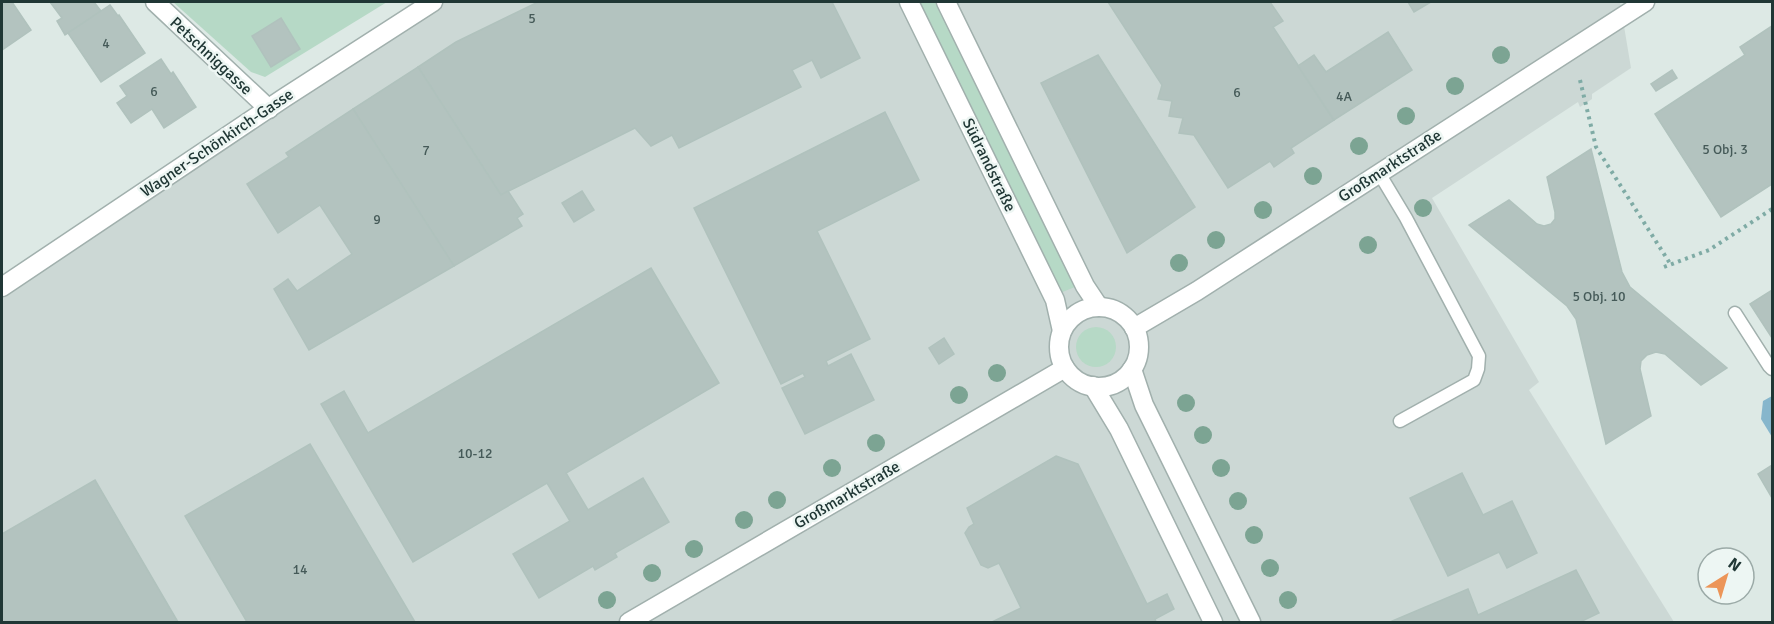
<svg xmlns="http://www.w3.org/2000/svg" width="1774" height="624" font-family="Signika,sans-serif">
<rect width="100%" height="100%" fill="#dde9e5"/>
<path fill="#ccd8d5" d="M427 2H1620L1631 68 1592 94V99L1580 107 1578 102 1432 198 1539 382 1529 390 1674 622H2V275Z"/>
<g fill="#b6d9c6">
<path d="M173 2H387L265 77 251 72Z"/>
<path d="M917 2H935L1075 287 1060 293Z"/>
<circle cx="1096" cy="347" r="20"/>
</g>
<path fill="#86b6cc" d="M1772 396V437L1761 419 1763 401Z"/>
<g fill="#b3c3bf" stroke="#b0c2bd" stroke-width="1.5">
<path d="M2 2H12L31 30 2 50Z"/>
<path d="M50 2H94L101 11 65 35 57 21 62 18Z"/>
<path d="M538 2H832L860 58 821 78 812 60 792 70 801 87 679 148 672 135 651 146 635 128 501 195 418 67 456 42Z"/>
<path d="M1108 2H1270L1283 21 1273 27 1334 120 1291 148 1294 153 1274 167 1270 161 1228 188 1194 135 1179 133 1183 118 1169 116 1172 101 1158 99 1162 85Z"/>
<path d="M1408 2H1431L1414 12Z"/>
<path d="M110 5 118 16 119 15 145 53 101 82 68 33Z"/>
<path d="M281 18 300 49 271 67 252 36Z"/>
<path d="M1772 26V184L1721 217 1655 114 1745 55 1740 47Z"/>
<path d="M1388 32 1412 70 1334 120 1298 66 1314 55 1326 72Z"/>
<path d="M1098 55 1195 207 1127 253 1041 83Z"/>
<path d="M161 59 171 74 173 72 196 107 164 128 152 109 131 123 117 103 127 96 120 86Z"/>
<path d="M418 67 501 195 508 191 523 214 517 218 522 226 454 266 353 109Z"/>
<path d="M1672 70 1677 78 1656 91 1651 84Z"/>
<path d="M353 109 454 266 309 350 274 289 288 279 297 291 352 254 320 205 278 233 247 184 289 157 286 153Z"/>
<path d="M885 112 919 180 817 231 870 339 826 361 828 366 851 354 874 400 805 434 782 388 805 377 803 373 781 384 694 208Z"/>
<path d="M1591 149 1622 272 1630 287 1727 368 1701 385 1665 354 1656 352 1647 355 1641 361 1640 369 1651 416 1606 444 1576 319 1567 306 1469 225 1509 200 1537 224 1544 226 1551 224 1555 219V212L1547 177Z"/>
<path d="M582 191 594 210 574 222 562 203Z"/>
<path d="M651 268 719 383 566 473 588 510 643 478 669 522 615 553 617 557 595 570 593 566 539 598 513 554 570 521 547 483 413 562 321 404 344 391 368 433Z"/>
<path d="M1772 290V338L1750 304Z"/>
<path d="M944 338 954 354 939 364 929 348Z"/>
<path d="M310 444 415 622H247L185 516Z"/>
<path d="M1056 456 1078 464 1147 604 1167 594 1174 609 1155 619 1156 622H992L1021 608 999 563 988 568 981 565 965 533 969 527 974 524 967 508Z"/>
<path d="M1772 465V498L1758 474Z"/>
<path d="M1462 473 1483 515 1512 501 1537 553 1507 568 1499 552 1448 576 1410 498Z"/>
<path d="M95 480 178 622H2V534Z"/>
<path d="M1576 570 1599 613 1580 622H1390L1468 589 1478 615Z"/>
</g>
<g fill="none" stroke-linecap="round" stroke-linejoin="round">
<g stroke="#a1b0ad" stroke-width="15">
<g id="service">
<path d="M1379 173 1406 218 1479 356 1478 369 1474 380 1400 421"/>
<path d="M1735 313 1769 366 1772 369"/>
</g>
</g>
<g stroke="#a1b0ad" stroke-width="21">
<g id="minor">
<path d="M155 2 269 109"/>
<path d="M909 2 1055 300 1062 331"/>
<path d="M946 2 1085 286 1099 307"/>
<path d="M2 287 284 98 433 2"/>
<circle cx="1099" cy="347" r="40"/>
<path d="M1134 328 1197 291 1645 2"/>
<path d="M1132 369 1144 405 1251 622"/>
<path d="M1093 386 1119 429 1213 622"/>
<path d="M629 622 1065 368"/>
</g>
</g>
<g stroke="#7faba5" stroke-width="4" stroke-dasharray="3 4.5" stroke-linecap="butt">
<path d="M1580 80 1596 147 1671 265"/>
<path d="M1664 267 1709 250 1772 209"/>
</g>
<use href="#service" stroke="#fff" stroke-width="12"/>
<use href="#minor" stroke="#fff" stroke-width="18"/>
</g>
<g fill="#7ca493">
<circle cx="1501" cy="55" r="9"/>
<circle cx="1455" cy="86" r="9"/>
<circle cx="1406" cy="116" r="9"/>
<circle cx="1359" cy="146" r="9"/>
<circle cx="1313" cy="176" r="9"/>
<circle cx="1423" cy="208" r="9"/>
<circle cx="1263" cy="210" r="9"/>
<circle cx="1216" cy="240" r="9"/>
<circle cx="1368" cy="245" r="9"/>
<circle cx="1179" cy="263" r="9"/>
<circle cx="997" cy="373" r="9"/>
<circle cx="959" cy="395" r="9"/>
<circle cx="1186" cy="403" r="9"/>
<circle cx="1203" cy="435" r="9"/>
<circle cx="876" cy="443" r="9"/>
<circle cx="832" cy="468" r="9"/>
<circle cx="1221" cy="468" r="9"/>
<circle cx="777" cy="500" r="9"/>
<circle cx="1238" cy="501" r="9"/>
<circle cx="744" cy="520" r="9"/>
<circle cx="1254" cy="535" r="9"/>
<circle cx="694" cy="549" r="9"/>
<circle cx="1270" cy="568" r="9"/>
<circle cx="652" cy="573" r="9"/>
<circle cx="607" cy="600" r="9"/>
<circle cx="1288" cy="600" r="9"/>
</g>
<g text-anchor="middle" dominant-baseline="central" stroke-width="5" stroke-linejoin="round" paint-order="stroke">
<g font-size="14" fill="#455a58">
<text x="532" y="18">5</text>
<text x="106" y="43">4</text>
<text x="154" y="91">6</text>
<text x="1237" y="92">6</text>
<text x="1344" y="96">4A</text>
<text x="1725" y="149">5 Obj. 3</text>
<text x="426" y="150">7</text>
<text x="377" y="219">9</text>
<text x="1599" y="296">5 Obj. 10</text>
<text x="475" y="453">10-12</text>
<text x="300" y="569">14</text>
</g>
<g font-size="16" fill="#203735" stroke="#edf6f3">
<text transform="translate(211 56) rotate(43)">Petschniggasse</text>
<text transform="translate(217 143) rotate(-34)">Wagner-Schönkirch-Gasse</text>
<text transform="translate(989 165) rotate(64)">Südrandstraße</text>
<text transform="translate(1390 166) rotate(-33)">Großmarktstraße</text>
<text transform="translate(847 495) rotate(-30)">Großmarktstraße</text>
</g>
</g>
<rect width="1774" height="624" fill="none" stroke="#203735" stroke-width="6"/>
<g transform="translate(1726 576) rotate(37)"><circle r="28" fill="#edf6f3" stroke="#9baaa7" stroke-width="1.5"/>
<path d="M0-4.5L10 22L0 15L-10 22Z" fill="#ec9558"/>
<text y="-9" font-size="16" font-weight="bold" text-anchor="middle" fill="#203735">N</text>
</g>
</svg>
